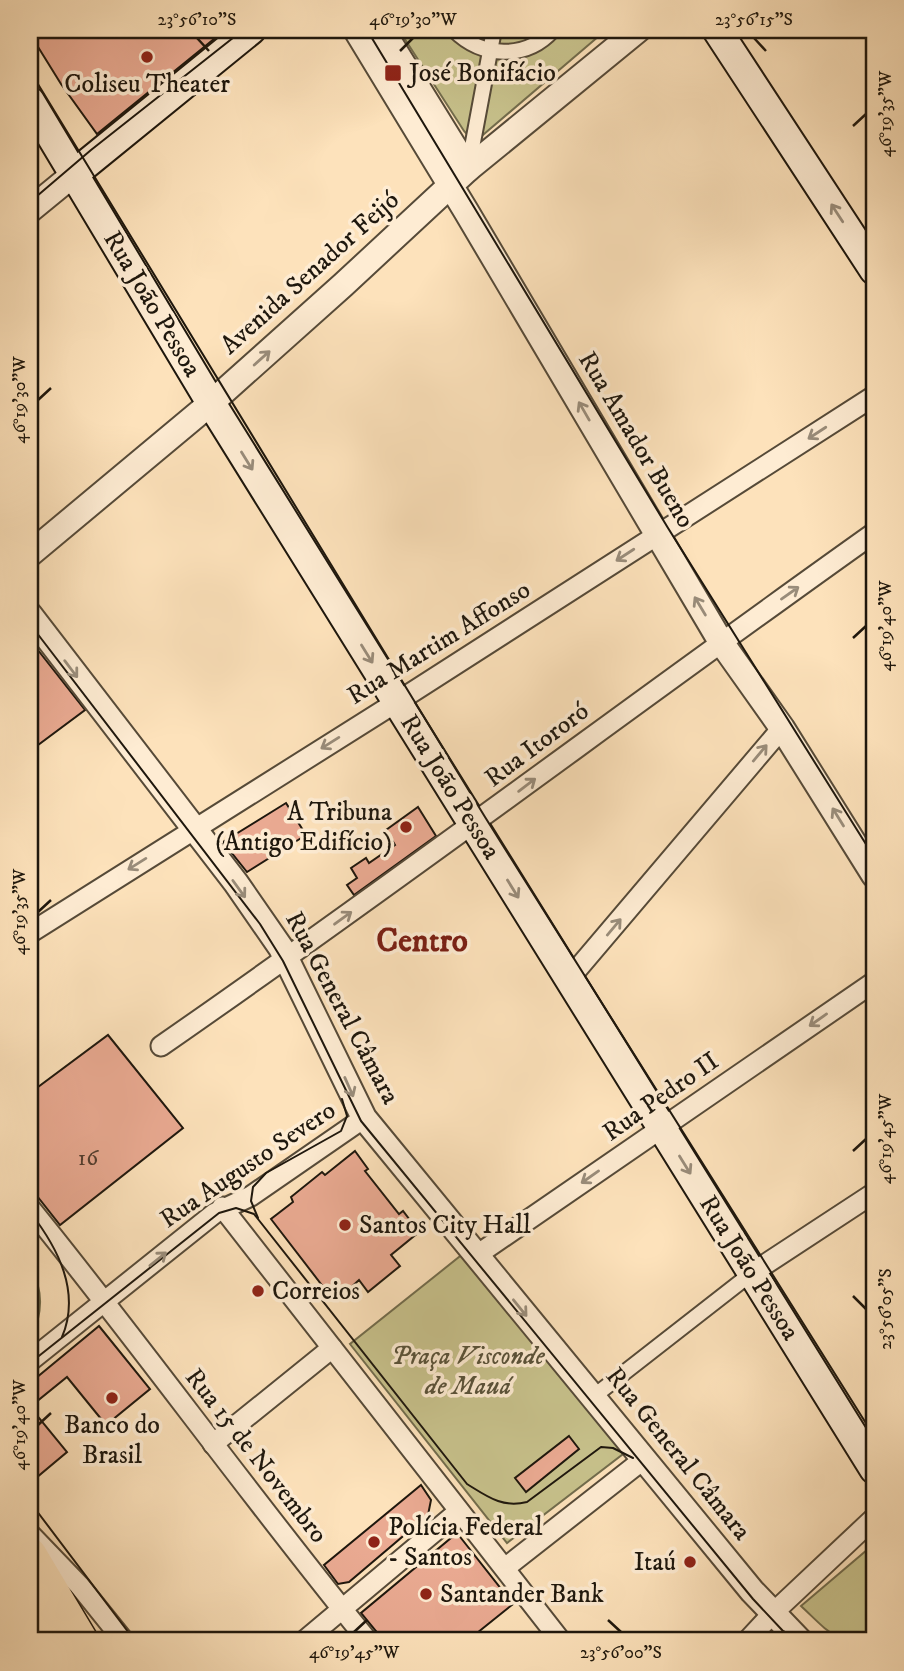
<svg xmlns="http://www.w3.org/2000/svg" width="904" height="1671" font-family="'IM FELL DW Pica',serif">
<rect width="100%" height="100%" fill="#fde2bb"/>
<filter id="stains"><feTurbulence type="fractalNoise" baseFrequency=".00286" numOctaves="4"/><feColorMatrix values="0 0 0 0 .2 0 0 0 0 .09 0 0 0 0 .02 0 0 0 .5 -.17"/></filter>
<radialGradient id="worn" r=".72"><stop offset=".6" stop-color="#630" stop-opacity="0"/><stop offset="1" stop-color="#630" stop-opacity=".3"/></radialGradient>
<g fill="#c7c18b" stroke="#726c4c" stroke-width="2">
<path d="M399 30H606L477 140H472L464 131Z"/>
<path d="M469 1249 627 1451 507 1543 350 1344Z"/>
<path d="M30 1269C46 1292 41 1318 30 1342Z"/>
<path d="M874 1544V1641C832 1641 831 1634 801 1606Z"/>
</g>
<g fill="#eaaa92" stroke="#1e170d" stroke-width="2">
<path d="M30 30H225L97 134 61 84 30 34Z"/>
<path d="M30 640 85 710 30 751Z"/>
<path d="M286 803 306 835 247 872 223 842Z"/>
<path d="M418 807 436 836 354 895 347 885 357 878 351 868 366 858 369 863 395 845 386 830Z"/>
<path d="M108 1035 183 1128 60 1225 30 1187V1093Z"/>
<path d="M355 1151 368 1169 365 1171 399 1214 403 1211 419 1232 391 1255 400 1266 368 1292 359 1280 347 1291 343 1286 331 1297 271 1219 293 1202 291 1197 322 1172 325 1175Z"/>
<path d="M99 1326 150 1389 106 1425 67 1377 30 1407 67 1452 30 1483V1383Z"/>
<path d="M569 1436 579 1449 526 1492 515 1478Z"/>
<path d="M421 1485 431 1500 428 1515 349 1582 338 1584 324 1565Z"/>
<path d="M457 1533 513 1604 467 1641H384L361 1613Z"/>
</g>
<g fill="none" stroke-linecap="round" stroke-linejoin="round">
<g stroke="#564a38" stroke-width="18">
<g id="pedestrian">
<path d="M454 30C482 58 526 60 553 30"/>
<path d="M468 169 494 30"/>
<path d="M593 1397 752 1273"/>
</g>
</g>
<g stroke="#564a38" stroke-width="23">
<g id="minor">
<path d="M30 933 411 693 874 396"/>
<path d="M569 979 782 728"/>
<path d="M161 1046C402 879 636 702 874 533"/>
<path d="M222 1207 561 1641"/>
<path d="M30 1208C145 1350 252 1499 368 1641"/>
<path d="M477 1255 874 982"/>
<path d="M752 1273 874 1193"/>
<path d="M30 1361 215 1213 251 1196 364 1118"/>
<path d="M213 1444 332 1348"/>
<path d="M30 1534 79 1585 124 1641"/>
<path d="M505 1568 644 1459"/>
<path d="M304 1641 459 1511"/>
<path d="M747 1641 772 1614 874 1518"/>
</g>
</g>
<g stroke="#564a38" stroke-width="28">
<g id="tertiary">
<path d="M356 30 466 211 721 642 782 728 874 875"/>
<path d="M382 30 468 169"/>
<path d="M30 210 74 174"/>
<path d="M30 554 211 403 343 285 468 169 638 30"/>
<path d="M30 615 236 883 281 948 364 1118 752 1591 800 1641"/>
</g>
</g>
<g stroke="#1e170d" stroke-width="32">
<g id="secondary">
<path d="M717 30 874 270"/>
<path d="M30 101 211 403 874 1469"/>
<path d="M74 174 251 30"/>
</g>
</g>
<g stroke="#1e170d" stroke-width="35">
<g id="primary">
<path d="M30 1554 82 1641"/>
<path d="M30 1599 57 1641"/>
</g>
</g>
<use href="#pedestrian" stroke="#feecd3" stroke-width="14"/>
<use href="#minor" stroke="#feecd3" stroke-width="19"/>
<use href="#tertiary" stroke="#feecd3" stroke-width="24"/>
<use href="#secondary" stroke="#feecd3" stroke-width="28"/>
<use href="#primary" stroke="#fde2bb" stroke-width="32"/>
<g stroke="#1e170d" stroke-width="2">
<path d="M367 30 668 528 874 857"/>
<path d="M30 71 485 817 874 1436"/>
<path d="M30 202 91 150 243 30"/>
<path d="M30 624 260 924 283 961 361 1121 753 1599 783 1631 802 1641"/>
<path d="M30 1212C58 1248 81 1292 62 1337"/>
<path d="M258 1218 251 1201 253 1187 266 1173 341 1131 347 1116 342 1099"/>
<path d="M30 1363 219 1213 236 1208 254 1214 467 1484C488 1497 502 1508 527 1502L601 1447 613 1448 633 1458"/>
<path d="M30 1502 135 1641"/>
</g>
<g stroke="#1e170d" stroke-width="8">
<path id="rail" d="M30 1631 37 1641"/>
</g>
<use href="#rail" stroke="#feecd3" stroke-width="5" stroke-dasharray="16" stroke-linecap="butt"/>
</g>
<defs><path id="oneway-shaft" d="M-6 0H5M1.5-3L5.5 0L1.5 3" fill="none" stroke-width="1.6" stroke-linecap="round" stroke-linejoin="round" transform="scale(1.75)"/></defs>
<g stroke="#998c7a">
<use href="#oneway-shaft" transform="translate(837 213) rotate(-123)"/>
<use href="#oneway-shaft" transform="translate(262 358) rotate(-42)"/>
<use href="#oneway-shaft" transform="translate(584 411) rotate(-120)"/>
<use href="#oneway-shaft" transform="translate(817 433) rotate(147)"/>
<use href="#oneway-shaft" transform="translate(247 461) rotate(58)"/>
<use href="#oneway-shaft" transform="translate(625 555) rotate(147)"/>
<use href="#oneway-shaft" transform="translate(790 593) rotate(-35)"/>
<use href="#oneway-shaft" transform="translate(700 606) rotate(-121)"/>
<use href="#oneway-shaft" transform="translate(367 654) rotate(58)"/>
<use href="#oneway-shaft" transform="translate(71 669) rotate(53)"/>
<use href="#oneway-shaft" transform="translate(330 743) rotate(148)"/>
<use href="#oneway-shaft" transform="translate(760 753) rotate(-50)"/>
<use href="#oneway-shaft" transform="translate(527 785) rotate(-37)"/>
<use href="#oneway-shaft" transform="translate(838 817) rotate(-122)"/>
<use href="#oneway-shaft" transform="translate(137 864) rotate(148)"/>
<use href="#oneway-shaft" transform="translate(239 889) rotate(54)"/>
<use href="#oneway-shaft" transform="translate(513 889) rotate(58)"/>
<use href="#oneway-shaft" transform="translate(343 918) rotate(-36)"/>
<use href="#oneway-shaft" transform="translate(614 927) rotate(-50)"/>
<use href="#oneway-shaft" transform="translate(818 1020) rotate(145)"/>
<use href="#oneway-shaft" transform="translate(349 1087) rotate(66)"/>
<use href="#oneway-shaft" transform="translate(685 1165) rotate(58)"/>
<use href="#oneway-shaft" transform="translate(590 1177) rotate(145)"/>
<use href="#oneway-shaft" transform="translate(158 1259) rotate(-39)"/>
<use href="#oneway-shaft" transform="translate(520 1308) rotate(51)"/>
</g>
<path fill="none" stroke="#1e170d" stroke-width="2.5" d="M197 38 209 51M754 38 766 51M400 51 413 38M853 126 866 114M38 400 51 388M853 638 866 626M38 912 51 900M853 1151 866 1139M853 1296 866 1309M38 1425 51 1413M608 1620 621 1632M354 1632 367 1620"/>
<g fill="#8f2418" stroke="#feecd3" stroke-width="2.5">
<circle cx="147" cy="57" r="7"/>
<rect x="384" y="64" width="18" height="18" rx="3.5"/>
<circle cx="406" cy="827" r="7"/>
<circle cx="345" cy="1225" r="7"/>
<circle cx="258" cy="1291" r="7"/>
<circle cx="112" cy="1398" r="7"/>
<circle cx="374" cy="1542" r="7"/>
<circle cx="690" cy="1562" r="7"/>
<circle cx="426" cy="1594" r="7"/>
</g>
<g text-anchor="middle" dominant-baseline="central" stroke-width="7" stroke-linejoin="round" paint-order="stroke">
<g font-size="23" fill="#513c2e">
<text x="88" y="1158">16</text>
</g>
<g font-size="26" fill="#1e170d" stroke="#feecd3" text-anchor="start">
<text x="409" y="73">José Bonifácio</text>
<text x="147" y="84" text-anchor="middle">Coliseu Theater</text>
<text x="392" y="812" text-anchor="end">A Tribuna<tspan x="392" dy="30">(Antigo Edifício)</tspan></text>
<text x="359" y="1225">Santos City Hall</text>
<text x="272" y="1291">Correios</text>
<text x="112" y="1425" text-anchor="middle">Banco do<tspan x="112" dy="30">Brasil</tspan></text>
<text x="388" y="1527">Polícia Federal<tspan x="388" dy="30">- Santos</tspan></text>
<text x="676" y="1562" text-anchor="end">Itaú</text>
<text x="440" y="1594">Santander Bank</text>
</g>
<g font-size="26" fill="#1e170d" stroke="#feecd3">
<text transform="translate(310 273) rotate(-42)">Avenida Senador Feijó</text>
<text transform="translate(152 304) rotate(59)">Rua João Pessoa</text>
<text transform="translate(636 440) rotate(59)">Rua Amador Bueno</text>
<text transform="translate(439 643) rotate(-32)">Rua Martim Affonso</text>
<text transform="translate(537 745) rotate(-37)">Rua Itororó</text>
<text transform="translate(450 787) rotate(58)">Rua João Pessoa</text>
<text transform="translate(342 1008) rotate(62)">Rua General Câmara</text>
<text transform="translate(661 1097) rotate(-35)">Rua Pedro II</text>
<text transform="translate(248 1165) rotate(-34)">Rua Augusto Severo</text>
<text transform="translate(749 1268) rotate(58)">Rua João Pessoa</text>
<text transform="translate(678 1454) rotate(51)">Rua General Câmara</text>
<text transform="translate(256 1456) rotate(52)">Rua 15 de Novembro</text>
</g>
<g font-size="26" font-style="italic" fill="#595239" stroke="#feecd3">
<text x="468" y="1356">Praça Visconde<tspan x="468" dy="30">de Mauá</tspan></text>
</g>
<g font-size="33" font-weight="bold" fill="#7a1f14" stroke="#feecd3">
<text x="422" y="941">Centro</text>
</g>
</g>
<rect width="904" height="1671" fill="none" stroke="#fde2bb" stroke-width="77"/>
<rect x="38" y="38" width="828" height="1594" fill="none" stroke="#1e170d" stroke-width="2.5"/>
<g font-size="18" text-anchor="middle" fill="#1e170d">
<text x="197" y="25">23°56'10"S</text>
<text x="413" y="25">46°19'30"W</text>
<text x="754" y="25">23°56'15"S</text>
<text transform="translate(885 114) rotate(-90)" y="6">46°19'35"W</text>
<text transform="translate(19 400) rotate(-90)" y="6">46°19'30"W</text>
<text transform="translate(885 626) rotate(-90)" y="6">46°19'40"W</text>
<text transform="translate(19 912) rotate(-90)" y="6">46°19'35"W</text>
<text transform="translate(885 1139) rotate(-90)" y="6">46°19'45"W</text>
<text transform="translate(885 1309) rotate(-90)" y="6">23°56'05"S</text>
<text transform="translate(19 1425) rotate(-90)" y="6">46°19'40"W</text>
<text x="354" y="1658">46°19'45"W</text>
<text x="621" y="1658">23°56'00"S</text>
</g>
<rect width="100%" height="100%" filter="url(#stains)"/>
<rect width="100%" height="100%" fill="url(#worn)"/>
</svg>
